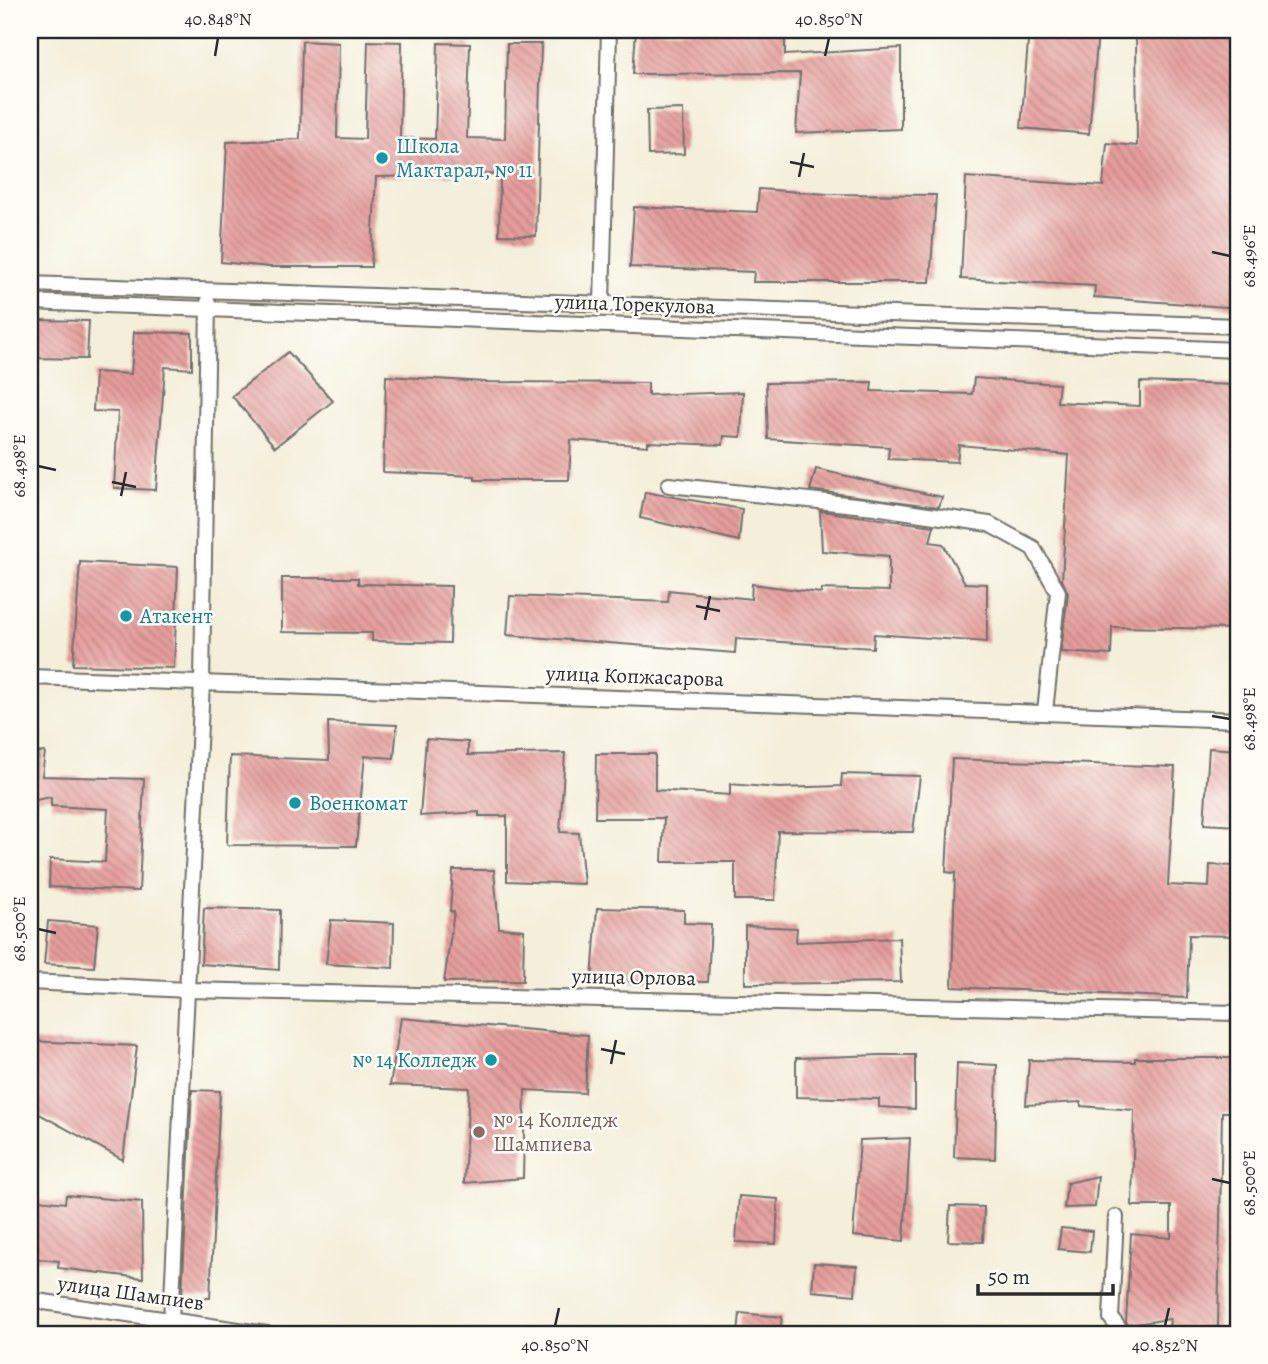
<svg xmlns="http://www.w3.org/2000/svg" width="1268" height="1364" font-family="Alegreya,serif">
<defs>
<pattern id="building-back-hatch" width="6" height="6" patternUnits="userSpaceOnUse" patternTransform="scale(1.75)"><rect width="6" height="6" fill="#e59d9c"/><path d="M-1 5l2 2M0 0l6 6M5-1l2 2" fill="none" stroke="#ba807f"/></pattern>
</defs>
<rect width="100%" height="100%" fill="#fdfcf7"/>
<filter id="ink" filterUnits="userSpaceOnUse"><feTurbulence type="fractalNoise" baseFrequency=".0143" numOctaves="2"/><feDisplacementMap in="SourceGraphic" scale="14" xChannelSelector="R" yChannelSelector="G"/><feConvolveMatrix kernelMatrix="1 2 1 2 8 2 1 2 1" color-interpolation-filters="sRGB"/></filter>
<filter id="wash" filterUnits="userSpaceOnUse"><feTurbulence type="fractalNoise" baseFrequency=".00686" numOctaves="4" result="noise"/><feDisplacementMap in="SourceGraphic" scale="28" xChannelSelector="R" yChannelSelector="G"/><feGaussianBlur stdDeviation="1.57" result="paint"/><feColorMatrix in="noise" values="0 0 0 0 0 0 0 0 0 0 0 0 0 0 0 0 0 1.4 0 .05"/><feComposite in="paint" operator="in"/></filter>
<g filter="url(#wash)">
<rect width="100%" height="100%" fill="#f4efdb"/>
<g id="blocks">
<g fill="url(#building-back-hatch)">
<path d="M636 30H785V55L901 48V129L796 133 800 73 633 74Z"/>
<path d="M1029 30 1098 32 1089 134 1021 128Z"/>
<path d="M1136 30H1238V308L1094 297 1095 286 961 279 966 177 1103 186 1107 143 1137 146Z"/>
<path d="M302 41 339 43 337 138 365 139 368 41 402 42 400 138 435 139 438 43 470 44 467 138 505 139 507 44H541L536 236 499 235 500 174 376 177 371 267H269L221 262 227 142 300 139Z"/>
<path d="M683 109 684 154 648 155 647 110Z"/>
<path d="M759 189 827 194 936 195 930 282H753L754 272 630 267 634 207 757 212Z"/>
<path d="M30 320 89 321 87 359 30 358Z"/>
<path d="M134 332 192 333V369L165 367 156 490 114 488 118 412 93 411 95 372 131 374Z"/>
<path d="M288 352 333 401 275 447 232 396Z"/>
<path d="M386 376 485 382 648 383V395L743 392 741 437 724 436 723 445 648 442V446L571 440 569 480H475V476L383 472Z"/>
<path d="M974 378 1059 384 1057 402 1140 406V382L1238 385V629L1112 627 1111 655 1061 652 1068 593 1062 580 1069 455 959 445 957 462 888 459 889 447 768 439 766 383 872 382 871 391 972 394Z"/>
<path d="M816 469 895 487 942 497 939 507 810 490Z"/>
<path d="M645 492 742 509 739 541 640 518Z"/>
<path d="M820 511 934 526 930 542 943 544 965 583 987 584V642L874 634 873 648 736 639 735 653 507 635 510 596 668 602 669 590 751 599 752 584 821 593V589L889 591V556L822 551Z"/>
<path d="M80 562 178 567 174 668 73 665Z"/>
<path d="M282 578H358V584L451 586 450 643 372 641V633L282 632Z"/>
<path d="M328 722 397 725 394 758 365 756 356 846 227 845 230 756 329 760Z"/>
<path d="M426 739 468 742V755L565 753 560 832 579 833 584 884 507 881V816H479V812L420 816Z"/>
<path d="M1209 748 1238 750V826L1204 824Z"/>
<path d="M45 752 42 776 144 779 139 891 49 887 50 859 105 862 108 809 51 806V797L30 801V753Z"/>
<path d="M596 754H655V790L730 795V784L779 788 841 786 842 774 920 776 913 832 778 831 775 900H735V862H662L664 818H595Z"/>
<path d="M952 759 1175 767 1168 885 1209 887 1210 865 1238 866V936L1189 935 1187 998 952 987 955 873 946 872Z"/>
<path d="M453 870H494L499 928 524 930 523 981 444 982 454 912 450 911Z"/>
<path d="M204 908 280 910 279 970 201 964Z"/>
<path d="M597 908 684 910V923L711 924 708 982 592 981Z"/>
<path d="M331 920 394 923 393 968 326 964Z"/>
<path d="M48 921 98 925 94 967 44 964Z"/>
<path d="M745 926 797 928 796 942 899 938 901 982 745 984Z"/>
<path d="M401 1018 588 1035 585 1093 525 1090 523 1178 464 1183 469 1088 390 1085Z"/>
<path d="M30 1041 137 1046 123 1160 30 1109Z"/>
<path d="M880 1055H915V1109L879 1107V1099L796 1097V1058Z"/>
<path d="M1135 1058H1235L1233 1112H1222L1218 1327 1169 1328 1170 1319 1128 1325 1126 1322 1131 1234 1171 1238V1206H1132L1134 1110 1081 1106V1102L1026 1105 1029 1060 1135 1062Z"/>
<path d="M957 1063 997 1065 995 1159 954 1157Z"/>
<path d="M192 1090 220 1091 210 1298 182 1297Z"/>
<path d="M910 1138 904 1241 853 1236 860 1140Z"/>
<path d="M1098 1176 1095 1207 1064 1208 1067 1183Z"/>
<path d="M66 1195 142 1202 143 1278 58 1268 59 1261 30 1258V1199L65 1203Z"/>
<path d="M739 1196 778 1199 776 1244 736 1242Z"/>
<path d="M950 1206 984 1207 983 1242 948 1241Z"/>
<path d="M1061 1228 1092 1231 1090 1252 1058 1249Z"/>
<path d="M814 1263 857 1266 855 1295 812 1291Z"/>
<path d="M740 1313 782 1317 780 1334H738Z"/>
</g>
</g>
</g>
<g filter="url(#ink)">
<use href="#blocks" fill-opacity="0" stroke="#717069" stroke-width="2"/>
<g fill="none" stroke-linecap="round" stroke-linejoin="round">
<g stroke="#717069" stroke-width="18">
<g id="street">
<path d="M30 284 1238 326"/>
<path d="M30 302 1238 350"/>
<path d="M602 303 609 30"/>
<path d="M669 485 874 507 989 524 1033 548 1058 592 1045 711"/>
<path d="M30 677 1238 720"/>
<path d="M30 982 187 990 1238 1013"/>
<path d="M1116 1217 1111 1318 1123 1334"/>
<path d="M30 1300 267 1334"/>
<path d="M171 1320 202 683 208 302"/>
</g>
</g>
<use href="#street" stroke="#fff" stroke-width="14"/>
</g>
</g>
<path fill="none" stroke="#2b2b2b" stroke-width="2.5" d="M215 56 218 38M825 56 829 38M790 162 814 167M799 177 804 153M1212 252 1230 256M38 466 56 470M112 482 136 487M121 496 126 472M696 606 720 611M705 620 710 596M1212 716 1230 719M38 929 56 933M601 1049 625 1054M611 1064 616 1040M1212 1179 1230 1183M555 1326 559 1308M1165 1326 1169 1308"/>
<g fill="#0f9aa8" stroke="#fdfcf7" stroke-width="2.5">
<circle cx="382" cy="158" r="7"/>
<circle cx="126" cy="616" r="7"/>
<circle cx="295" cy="803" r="7"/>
<circle cx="491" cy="1060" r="7"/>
</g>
<circle fill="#8d6e63" stroke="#fdfcf7" stroke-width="2.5" cx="479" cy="1132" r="7"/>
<g text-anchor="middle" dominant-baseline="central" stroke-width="5" stroke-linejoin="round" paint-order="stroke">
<g font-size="21" fill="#0d838f" stroke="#fdfcf7" text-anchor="start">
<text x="396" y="146">Школа<tspan x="396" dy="24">Мактарал, № 11</tspan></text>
<text x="140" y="616">Атакент</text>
<text x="309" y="803">Военкомат</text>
<text x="477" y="1060" text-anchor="end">№ 14 Колледж</text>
</g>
<g font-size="21" fill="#2b2b2b" stroke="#fdfcf7">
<text transform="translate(635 304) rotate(2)">улица Торекулова</text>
<text transform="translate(635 676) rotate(2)">улица Копжасарова</text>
<text transform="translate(634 977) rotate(1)">улица Орлова</text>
<text transform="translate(131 1293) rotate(8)">улица Шампиев</text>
</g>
<g font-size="21" fill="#785e54" stroke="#fdfcf7" text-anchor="start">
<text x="493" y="1120">№ 14 Колледж<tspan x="493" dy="24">Шампиева</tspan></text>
</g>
</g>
<rect width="1268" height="1364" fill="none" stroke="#fdfcf7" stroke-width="77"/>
<path d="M978 1284v10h135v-10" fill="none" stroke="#2b2b2b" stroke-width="3.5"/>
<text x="988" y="1284" font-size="21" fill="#2b2b2b" stroke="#fdfcf7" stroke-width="5" paint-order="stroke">50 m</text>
<rect x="38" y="38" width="1192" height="1288" fill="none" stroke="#2b2b2b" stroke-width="2.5"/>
<g font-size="18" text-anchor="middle" fill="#2b2b2b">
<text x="218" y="25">40.848°N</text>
<text x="829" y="25">40.850°N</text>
<text transform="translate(1249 256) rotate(-90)" y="6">68.496°E</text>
<text transform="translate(19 466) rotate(-90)" y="6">68.498°E</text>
<text transform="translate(1249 719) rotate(-90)" y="6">68.498°E</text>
<text transform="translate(19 929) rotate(-90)" y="6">68.500°E</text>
<text transform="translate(1249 1183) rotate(-90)" y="6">68.500°E</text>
<text x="555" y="1351">40.850°N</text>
<text x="1165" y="1351">40.852°N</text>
</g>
</svg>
